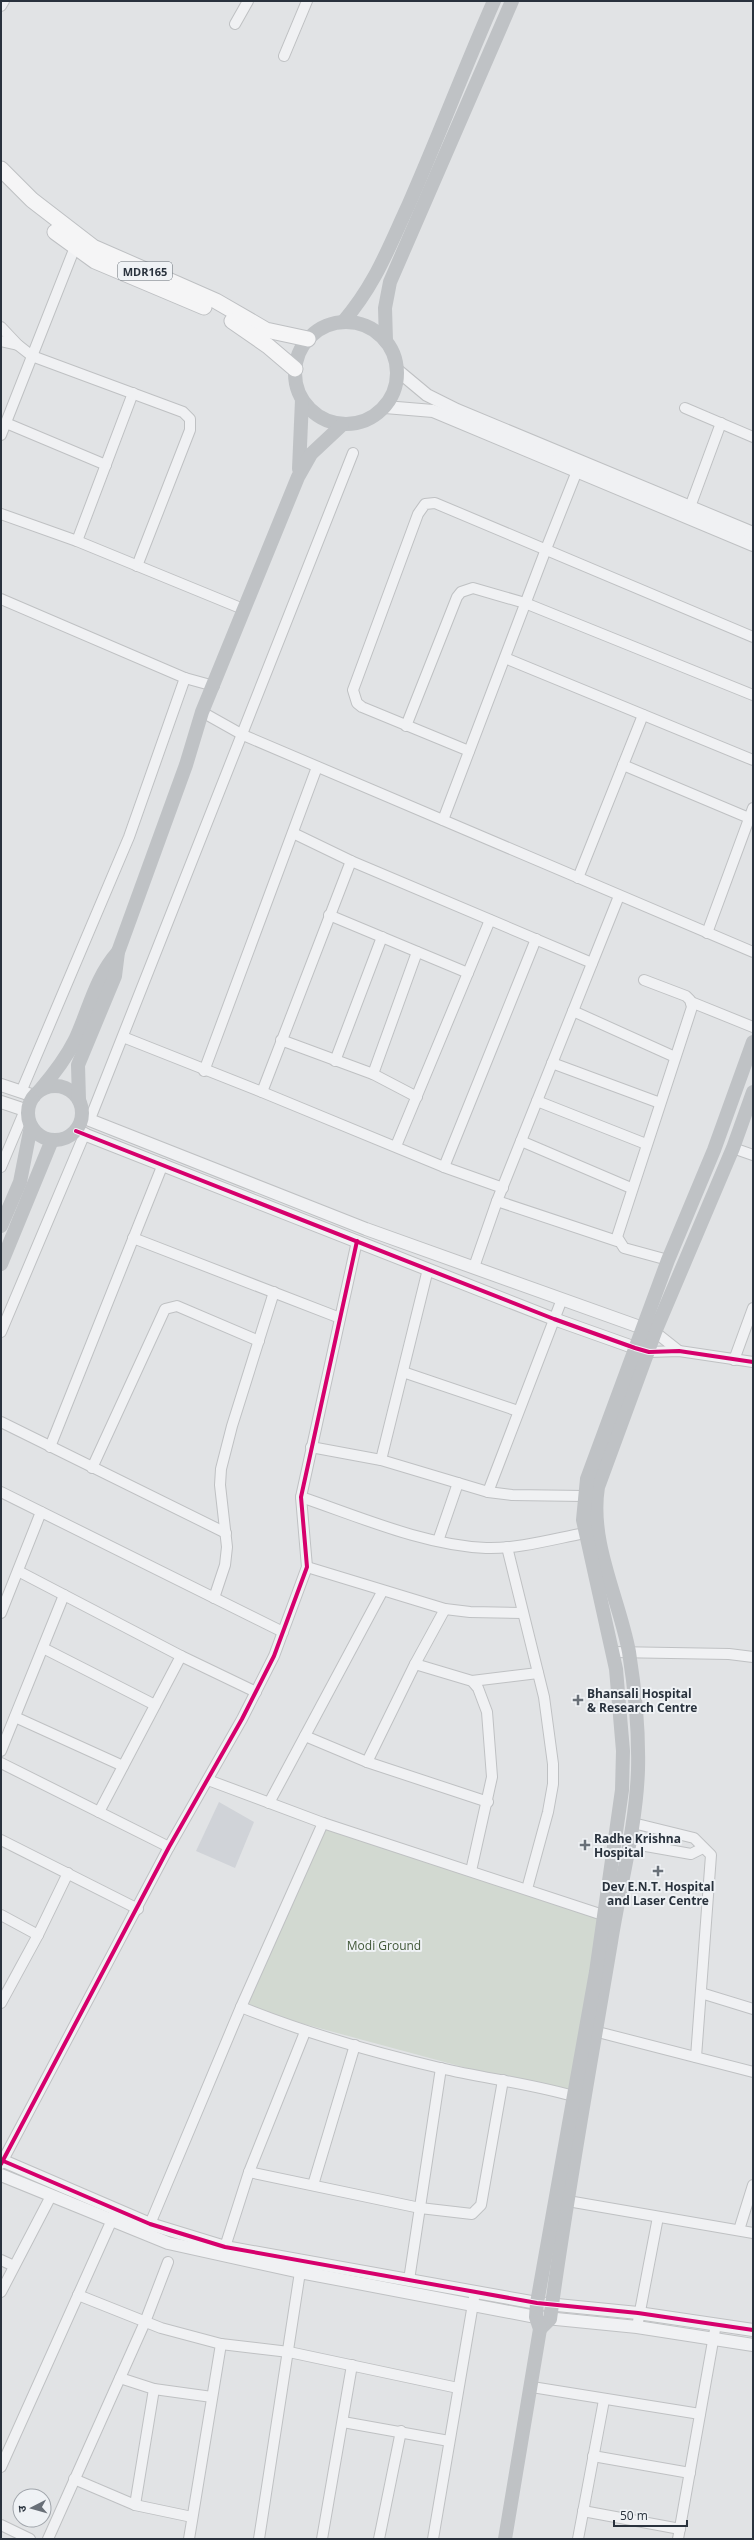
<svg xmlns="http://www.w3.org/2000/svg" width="754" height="2540" font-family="'Open Sans','Noto Sans Devanagari',sans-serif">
<rect width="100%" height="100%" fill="#e1e3e5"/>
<path fill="#d0d3d8" d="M219 1802 254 1822 235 1868 196 1851Z"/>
<path fill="#d2d9d1" d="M323 1823 600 1914 574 2097 241 2007Z"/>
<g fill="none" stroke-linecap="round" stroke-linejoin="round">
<g stroke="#bfc1c3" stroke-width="12">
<g id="minor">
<path d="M1 6 4 1"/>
<path d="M235 24 248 1"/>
<path d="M284 56 307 1"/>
<path d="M1 327 18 345 32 356 183 412 190 419V430L137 566"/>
<path d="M1 341 18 345"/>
<path d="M685 408 753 437"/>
<path d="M6 423 106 465"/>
<path d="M1 435 77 242"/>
<path d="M690 507 721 423"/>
<path d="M1 514 77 541 243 609"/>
<path d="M77 541 133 393"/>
<path d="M1 599 185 678 214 686"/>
<path d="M505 658 753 760"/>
<path d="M202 712 243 735 753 952"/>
<path d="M406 726 457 597 461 592 473 588 525 603 753 695"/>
<path d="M469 751 362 707 357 703 353 690 418 514 425 504 435 503 753 637"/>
<path d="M623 765 749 818"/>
<path d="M443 820 546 549 577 471"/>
<path d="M293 833 351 861 592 963"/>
<path d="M578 878 643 715"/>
<path d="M329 915 468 973"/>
<path d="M707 933 753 808"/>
<path d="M644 980 686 996 690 1000 692 1007 617 1237 624 1248 668 1260"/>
<path d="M691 1002 753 1027"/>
<path d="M573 1011 675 1057"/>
<path d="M123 1037 262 1092 444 1167 503 1188"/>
<path d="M281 1040 373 1074 417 1097"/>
<path d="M335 1061 382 937"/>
<path d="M552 1063 660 1103"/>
<path d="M204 1071 317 767"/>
<path d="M373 1074 417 952"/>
<path d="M21 1092 129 837 185 678"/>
<path d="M262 1092 351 861"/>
<path d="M537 1101 646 1144"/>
<path d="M90 1119 353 453"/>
<path d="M521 1141 631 1188"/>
<path d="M396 1146 490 920"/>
<path d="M733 1148 753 1155"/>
<path d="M1 1167 25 1110"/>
<path d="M444 1167 536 939"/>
<path d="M497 1201 617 1241"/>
<path d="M133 1238 340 1318"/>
<path d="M474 1267 497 1201 619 896"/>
<path d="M1 1332 85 1133"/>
<path d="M655 1332 679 1351"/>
<path d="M649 1352 679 1351 753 1362"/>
<path d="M734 1360 753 1308"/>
<path d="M403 1372 518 1411"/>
<path d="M1 1422 226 1533"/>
<path d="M50 1447 163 1164"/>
<path d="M311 1447 381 1460 488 1492 512 1495 584 1496"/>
<path d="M381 1460 428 1269"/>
<path d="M92 1468 165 1309 177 1306 259 1341"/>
<path d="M1 1492 283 1632"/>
<path d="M488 1492 562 1299"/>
<path d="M301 1497C360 1517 423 1545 486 1548 519 1549 553 1539 585 1533"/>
<path d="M438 1541 458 1483"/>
<path d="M507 1547 544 1697 553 1764V1784L548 1812 527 1889"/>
<path d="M307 1567 445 1609 470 1612 523 1613"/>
<path d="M18 1571 181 1656 256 1692"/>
<path d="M214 1598 225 1565 227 1547 220 1485 221 1469 232 1426 274 1292"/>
<path d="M1 1613 41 1512"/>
<path d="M43 1648 155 1705"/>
<path d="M613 1652 729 1654 753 1657"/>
<path d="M415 1664 472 1681 478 1688 487 1712 492 1777 471 1871"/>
<path d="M472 1681 538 1673"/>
<path d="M15 1717 123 1766"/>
<path d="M305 1736 367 1762 488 1802"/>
<path d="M1 1751 64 1595"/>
<path d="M367 1762 415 1664 445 1609"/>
<path d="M1 1763 169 1847"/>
<path d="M208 1780 323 1823 609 1917"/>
<path d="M269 1803 382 1592"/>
<path d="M99 1812 181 1656"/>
<path d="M633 1823 694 1838 711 1855 696 2057"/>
<path d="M1 1840 138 1909"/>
<path d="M629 1843 691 1854 703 1848"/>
<path d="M1 1915 38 1935"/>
<path d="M701 1993 753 2009"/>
<path d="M1 2003 38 1935 68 1873"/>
<path d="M241 2007C305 2033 372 2052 440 2068 487 2079 534 2084 580 2098"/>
<path d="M590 2030 753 2072"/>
<path d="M1 2164 169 1847 242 1719 274 1656 307 1567 301 1497 357 1241"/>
<path d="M249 2172 420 2208 472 2214 481 2205 503 2080"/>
<path d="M313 2185 355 2045"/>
<path d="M562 2200 753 2233"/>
<path d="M150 2224 241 2007 323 1823"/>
<path d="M739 2230 753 2185"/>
<path d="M225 2247 249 2172 305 2032"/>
<path d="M1 2260 14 2266"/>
<path d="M409 2280 441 2068"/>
<path d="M1 2292 51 2196"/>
<path d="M78 2295 161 2328 221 2344 289 2352 458 2388"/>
<path d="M637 2327 658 2217"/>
<path d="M120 2378 154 2389 212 2397"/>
<path d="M532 2387 700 2414"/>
<path d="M343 2422 449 2441"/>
<path d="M593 2456 690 2473"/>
<path d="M1 2467 115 2213"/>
<path d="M74 2479 135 2505 192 2517"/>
<path d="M135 2505 154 2389"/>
<path d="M583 2511 680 2529"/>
<path d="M1 2525 30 2539"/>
<path d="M48 2539 145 2322 168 2262"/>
<path d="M189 2539 221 2344"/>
<path d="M259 2539 300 2272"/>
<path d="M322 2539 352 2365"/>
<path d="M379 2539 401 2431"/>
<path d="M433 2539 475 2292"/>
<path d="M578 2539 604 2400"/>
<path d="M678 2539 716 2324"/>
</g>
</g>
<g stroke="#bfc1c3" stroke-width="14">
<g id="tertiary">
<path d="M397 370 427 395 457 410 753 533"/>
<path d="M385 407 433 411 753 545"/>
<path d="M1 1085 34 1096"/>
<path d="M1 1102 28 1111"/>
<path d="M82 1117 366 1229 651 1331"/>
<path d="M76 1131 554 1319 644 1351"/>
<path d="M1 2160 150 2224 225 2247 537 2303 638 2313 753 2330"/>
<path d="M1 2175 168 2243 300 2272 536 2317 637 2327 753 2345"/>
</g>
</g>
<g stroke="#bec0c3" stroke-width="17">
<g id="primary">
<path d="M1 169 32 200 93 247 216 301 266 330 308 339"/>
<path d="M55 232 95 261 204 307"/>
<path d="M232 321 268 346 295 369"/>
</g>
</g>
<use href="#minor" stroke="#f0f1f3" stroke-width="10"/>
<use href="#tertiary" stroke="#f0f1f3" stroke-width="12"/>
<g stroke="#bfc2c5" stroke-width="14">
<circle cx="346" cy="373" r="51"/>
<path d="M343 322C375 285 388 249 408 206 438 138 464 69 494 1"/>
<path d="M386 341 385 308 390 282 512 1"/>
<path d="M299 469 302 400"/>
<circle cx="55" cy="1113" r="27"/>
<path d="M40 1090C53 1075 66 1058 75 1040 89 1010 95 978 118 952"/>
<path d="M79 1100 78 1065 115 976 118 952 186 765 202 712 298 477 311 454 342 425"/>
<path d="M1 1226 20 1182 31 1126"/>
<path d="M1 1264 52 1140"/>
<path d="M540 2329 550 2319C567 2193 590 2067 611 1942 620 1885 636 1828 638 1770 639 1732 635 1690 629 1652 619 1598 589 1543 598 1487L655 1332 733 1148 753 1092"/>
<path d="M505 2539 540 2329 536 2317 537 2303 596 1972 622 1790 623 1751 616 1669 583 1520 587 1479 668 1260 714 1150 753 1042"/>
</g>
<use href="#primary" stroke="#f5f5f6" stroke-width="15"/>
<g stroke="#eff2f5" stroke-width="6">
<g id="cycleway">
<path d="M76 1131 554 1319 635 1348 649 1352 679 1351 753 1362"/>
<path d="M1 2160 150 2224 225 2247 537 2303 638 2313 753 2330"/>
<path d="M1 2164 169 1847 242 1719 274 1656 307 1567 301 1497 357 1241"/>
</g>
</g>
<use href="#cycleway" stroke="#d6006c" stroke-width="4"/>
</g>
<g fill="#697078" stroke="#eff2f5" stroke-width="1.5">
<path d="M576 1694h4v4h4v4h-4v4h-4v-4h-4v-4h4z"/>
<path d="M583 1839h4v4h4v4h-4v4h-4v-4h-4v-4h4z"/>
<path d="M656 1865h4v4h4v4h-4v4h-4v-4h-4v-4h4z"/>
</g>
<g text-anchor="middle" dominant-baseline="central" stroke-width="4" stroke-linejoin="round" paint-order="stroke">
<rect fill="#eff2f5" stroke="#646c74" stroke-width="1" x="118" y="262" width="54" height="18" rx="3"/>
<g font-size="11" font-weight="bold" fill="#29323d">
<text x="145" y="271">MDR165</text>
</g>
<g font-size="12" font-weight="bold" fill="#29323d" stroke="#eff2f5" text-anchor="start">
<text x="587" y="1693">Bhansali Hospital<tspan x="587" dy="14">&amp; Research Centre</tspan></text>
<text x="594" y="1838">Radhe Krishna<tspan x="594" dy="14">Hospital</tspan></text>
<text x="658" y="1886" text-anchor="middle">Dev E.N.T. Hospital<tspan x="658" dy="14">and Laser Centre</tspan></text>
</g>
<g font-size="12" fill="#415838" stroke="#eff2f5">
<text x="384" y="1945">Modi Ground</text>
</g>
</g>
<rect width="754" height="2540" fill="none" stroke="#29323d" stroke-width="4"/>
<g transform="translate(32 2508) rotate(264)"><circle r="19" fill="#eff2f5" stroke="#a0a5ab"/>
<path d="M0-3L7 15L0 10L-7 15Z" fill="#697078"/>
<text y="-6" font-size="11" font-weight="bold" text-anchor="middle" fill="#29323d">उ</text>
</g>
<path d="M614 2520v6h73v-6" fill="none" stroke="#29323d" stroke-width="2"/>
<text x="620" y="2520" font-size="12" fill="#29323d" stroke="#eff2f5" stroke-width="3" paint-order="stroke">50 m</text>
</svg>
